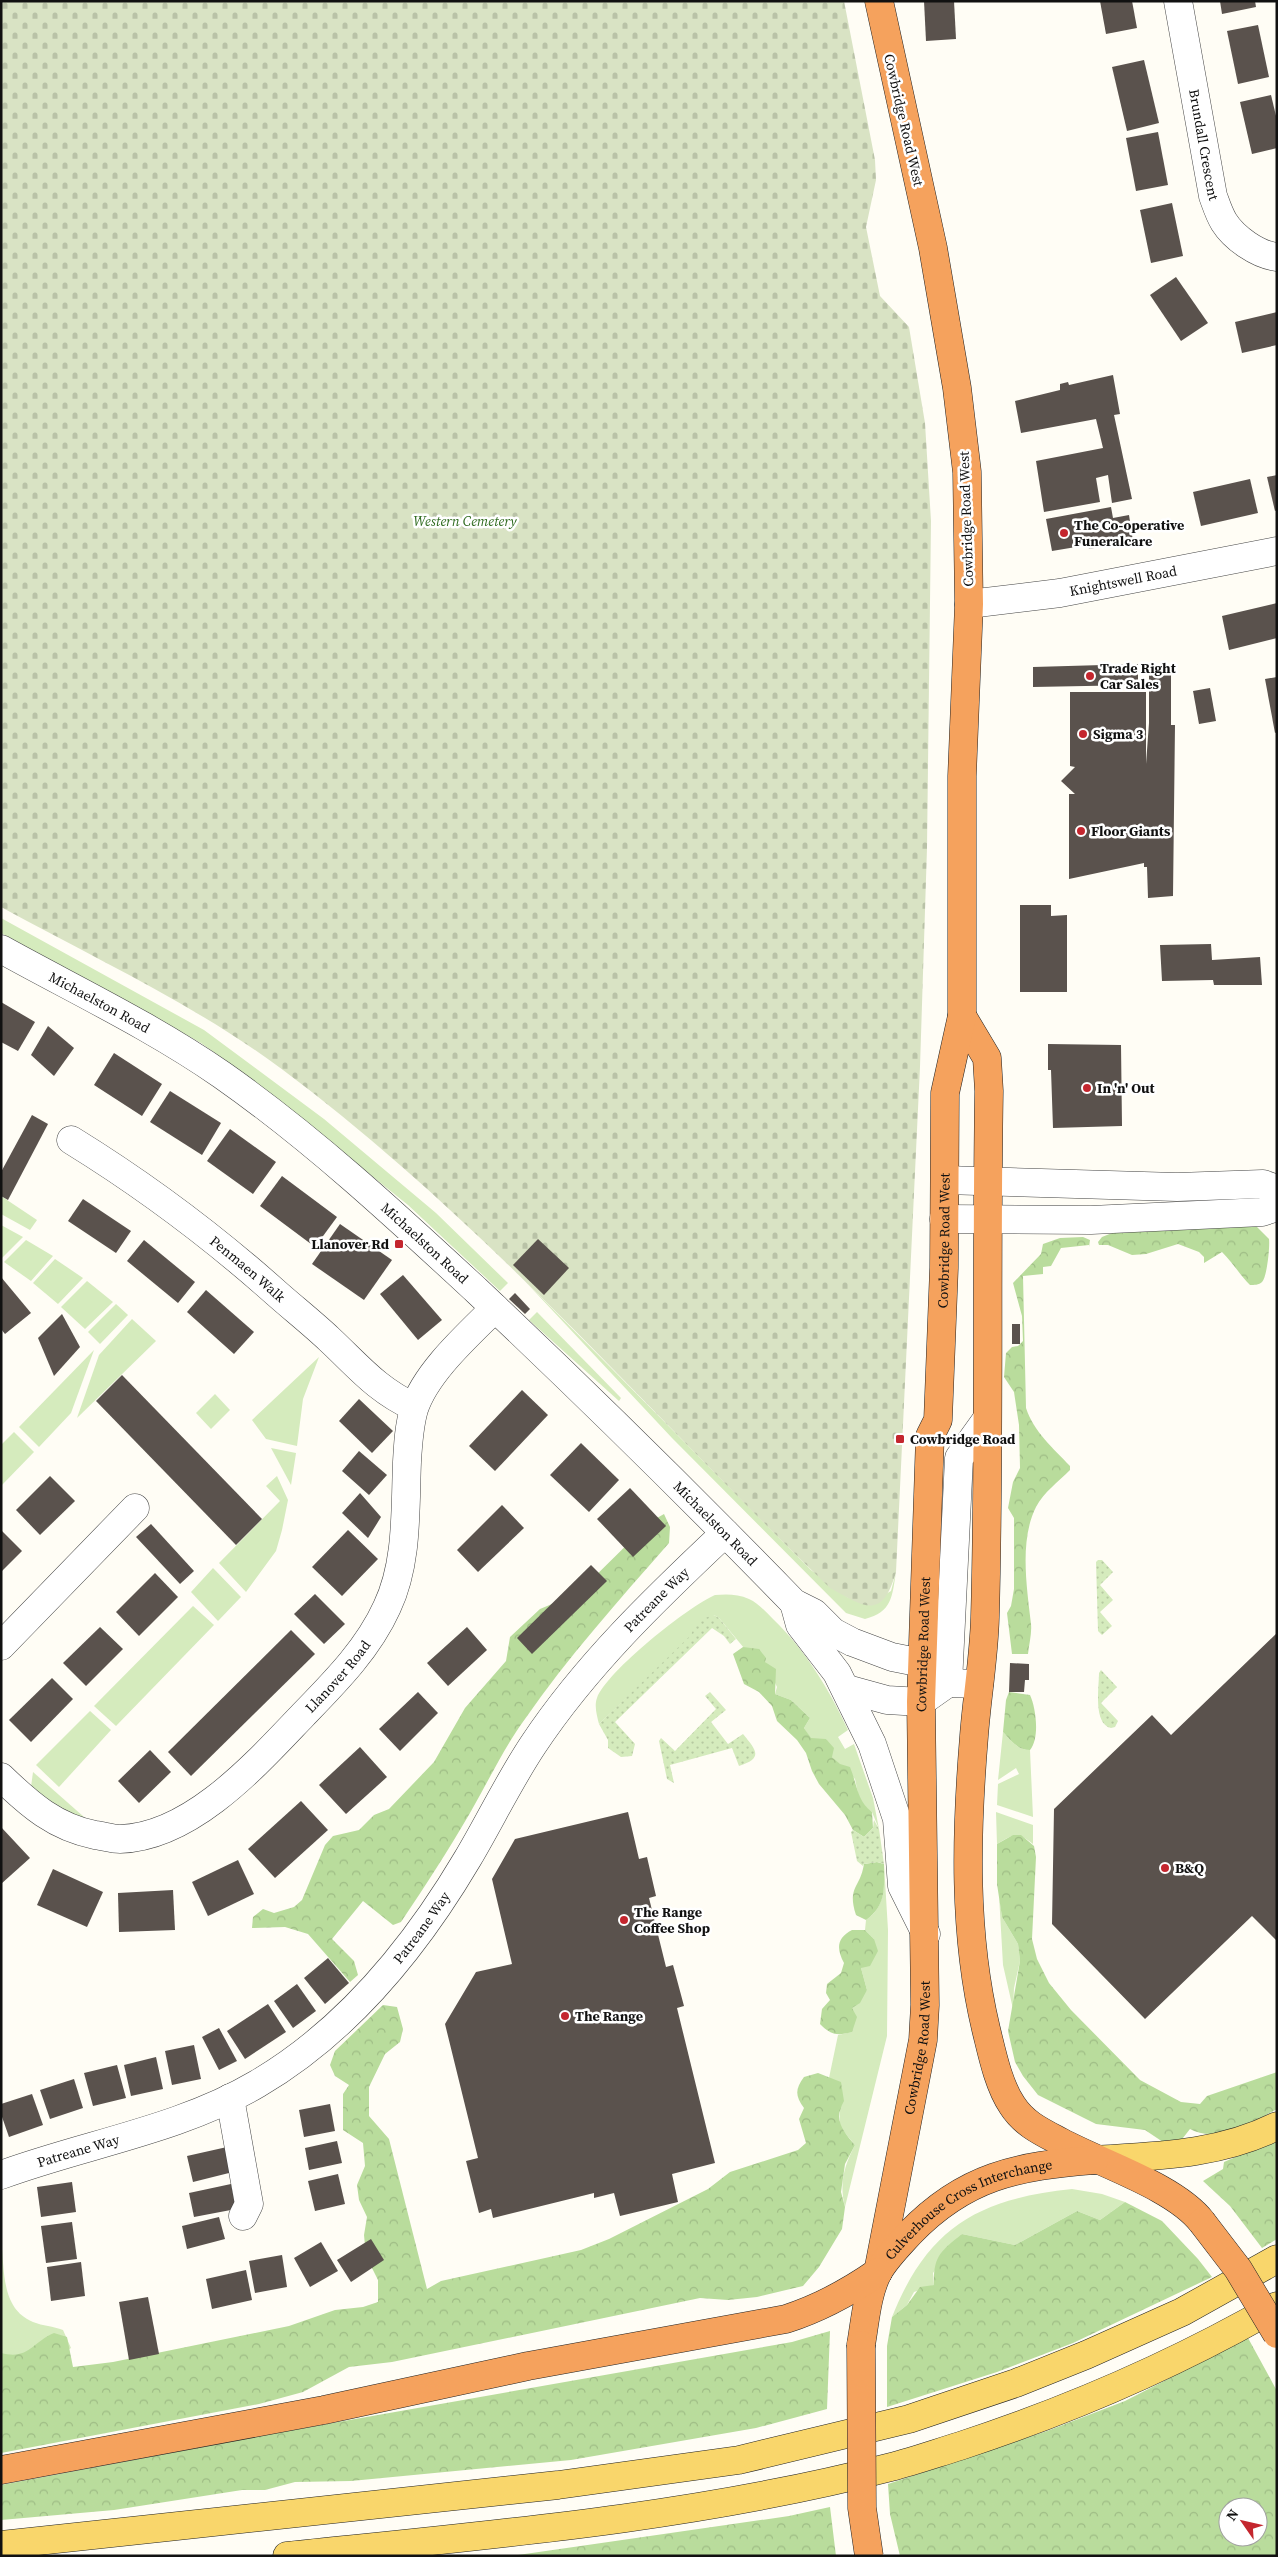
<svg xmlns="http://www.w3.org/2000/svg" width="1278" height="2557" font-family="'Source Serif 4',serif">
<defs>
<pattern id="forest-crowns" width="20" height="18" patternUnits="userSpaceOnUse" patternTransform="scale(1.25)"><rect width="20" height="18" fill="#b9dc9c"/><path d="M2 6a3 3 0 1 1 6 0M12 15a3 3 0 1 1 6 0" fill="none" stroke="#9ebc85"/></pattern>
<pattern id="cemetery-stones" width="16" height="16" patternUnits="userSpaceOnUse" patternTransform="scale(1.25)"><rect width="16" height="16" fill="#d9e3c4"/><path d="M2 7V4a2 2 0 0 1 4 0v3zM10 15v-3a2 2 0 0 1 4 0v3z" fill="#b9c2a7"/></pattern>
<pattern id="garden-dots" width="8" height="8" patternUnits="userSpaceOnUse" patternTransform="scale(1.25)"><rect width="8" height="8" fill="#d5ebbd"/><path d="M2 2h.1M6 6h.1" fill="none" stroke="#b6c8a1" stroke-width="1.8" stroke-linecap="round"/></pattern>
</defs>
<rect width="100%" height="100%" fill="#fffdf5"/>
<g fill="#d5ebbd">
<path d="M1 918 204 1030 324 1119 436 1213 508 1283 500 1291 408 1205 252 1080 201 1043 1 933Z"/>
<path d="M1 1196 37 1220 30 1230 1 1214Z"/>
<path d="M1 1225 23 1237 1 1259Z"/>
<path d="M26 1240 53 1256 31 1281 4 1262Z"/>
<path d="M55 1259 83 1278 58 1304 33 1283Z"/>
<path d="M523 1279 811 1570 847 1597 867 1605 891 1591 896 1572C892 1597 892 1612 865 1619L846 1613 672 1438Z"/>
<path d="M87 1281 113 1302 85 1329 61 1307Z"/>
<path d="M116 1304 128 1315 100 1344 88 1332Z"/>
<path d="M537 1312 621 1398 619 1401 529 1320Z"/>
<path d="M132 1319 156 1341 77 1418 99 1355Z"/>
<path d="M94 1350 71 1413 39 1447 19 1427Z"/>
<path d="M319 1357 303 1399 297 1446 266 1439 252 1420Z"/>
<path d="M215 1394 230 1410 211 1429 196 1413Z"/>
<path d="M14 1432 34 1452 1 1486V1445Z"/>
<path d="M271 1448 296 1453 291 1485Z"/>
<path d="M277 1476 288 1500 282 1530 276 1551 246 1592 219 1563 280 1501 266 1486Z"/>
<path d="M213 1568 241 1597 218 1621 191 1592Z"/>
<path d="M715 1595C727 1594 738 1594 749 1599 758 1603 766 1612 773 1619 806 1651 829 1689 848 1730L838 1737 845 1749 854 1744 873 1798 879 1829 872 1812 864 1806 859 1798 855 1779 832 1757 826 1739H811L804 1728 810 1718 791 1700 775 1694 777 1687 765 1662 744 1648 719 1618 714 1615 599 1724C597 1716 594 1706 597 1698 607 1671 689 1606 715 1595Z"/>
<path d="M193 1606 214 1625 116 1726 94 1706Z"/>
<path d="M90 1711 111 1730 59 1787 36 1765Z"/>
<path d="M1003 1732C1011 1741 1018 1750 1030 1750L1033 1817 997 1805 998 1784 1019 1774 1016 1768 998 1780Z"/>
<path d="M33 1772 84 1817 83 1819 59 1807 31 1787Z"/>
<path d="M996 1812 1033 1825V1844C1016 1831 1015 1834 997 1844Z"/>
<path d="M884 1864 888 1930 887 2036 845 2207C839 2184 844 2166 855 2145L840 2127V2109L829 2078 838 2035 852 2032V2007L867 1990 861 1968 874 1939 865 1930 866 1920C886 1906 884 1887 884 1864Z"/>
<path d="M999 1895 1002 1917 1018 1944 1020 1961 1014 1988 1013 2009 1003 1965Z"/>
<path d="M1072 2189 1102 2194 1125 2202 1100 2220 1077 2211 1015 2245 962 2234 933 2273 934 2285 914 2292 907 2305 892 2317C928 2227 978 2199 1072 2189Z"/>
<path d="M1 2239C5 2269 0 2308 33 2322 43 2326 53 2326 63 2330L71 2348 1 2387Z"/>
</g>
<g fill="url(#forest-crowns)" fill-rule="evenodd">
<path d="M1252 1222 1269 1239C1270 1247 1267 1277 1262 1282 1259 1285 1254 1285 1250 1285 1240 1275 1233 1263 1222 1252L1204 1263V1257L1199 1252 1178 1244 1146 1254 1132 1255 1108 1245H1099L1098 1242 1102 1237 1122 1229Z"/>
<path d="M1083 1237 1090 1240 1089 1247V1245L1061 1248 1051 1266 1043 1267V1274L1023 1276 1026 1408C1034 1432 1053 1448 1070 1466V1470C1058 1482 1044 1492 1036 1507 1019 1541 1027 1588 1031 1624 1032 1633 1029 1644 1028 1654H1012L1007 1613 1011 1606 1014 1589V1518L1008 1508 1013 1482 1020 1468 1019 1425 1014 1392 1004 1377 1006 1353 1012 1347 1018 1346 1023 1341 1022 1316 1013 1283 1041 1254 1043 1244 1060 1238Z"/>
<path d="M664 1514 670 1527 669 1543C619 1600 568 1657 525 1719 503 1749 488 1782 470 1813 448 1851 425 1886 401 1922L393 1925 363 1901 332 1939 354 1961 358 1975 350 1982 308 1934 285 1927 252 1928 253 1917 263 1909 274 1913 294 1907 302 1900 325 1845 333 1836 359 1830 374 1815 389 1809 434 1762 465 1708 506 1661 510 1637 540 1609 578 1593 650 1522Z"/>
<path d="M743 1647 759 1649 766 1658 765 1662 776 1669 775 1694 791 1700 810 1718 804 1728 811 1738 826 1739 834 1748 832 1757 840 1764 850 1767C857 1784 857 1801 872 1812L873 1828 864 1837 853 1830 845 1815 819 1784 812 1771 806 1753 797 1740 777 1721 772 1706 759 1692 744 1684 733 1654Z"/>
<path d="M1009 1692 1030 1695C1036 1708 1040 1738 1030 1750 1018 1750 1011 1741 1003 1732L1006 1700Z"/>
<path d="M1013 1835H1021L1034 1846 1036 1857 1032 1939 1037 1959 1049 1983 1071 2010 1140 2080 1181 2102 1200 2104 1207 2096 1277 2072V2109C1254 2122 1216 2144 1190 2129L1179 2143 1163 2142 1145 2130 1096 2124 1038 2095 1023 2076 1015 2062 1008 2031 1020 1961 1018 1944 1002 1917 997 1884V1844Z"/>
<path d="M877 1862 884 1864C884 1887 887 1905 866 1920L856 1915C847 1886 860 1889 864 1864Z"/>
<path d="M852 1930H865L874 1939 878 1951 870 1966 861 1968 867 1990 860 2003 852 2008 857 2017 852 2032C837 2036 831 2035 820 2024L822 2009 830 2000 826 1993 827 1984 841 1973 844 1963C836 1948 837 1938 852 1930Z"/>
<path d="M383 2005 397 2007 403 2029 400 2042 385 2054 369 2087V2116L389 2139 427 2289 441 2281 581 2250 609 2239 708 2189 730 2172 798 2150 806 2143 799 2119 804 2108C795 2096 795 2089 804 2077L818 2073 841 2082 844 2101C833 2120 843 2131 855 2145L845 2164 841 2192 845 2207 842 2229 819 2267 803 2286 757 2297 728 2300 700 2298 392 2362 349 2367 303 2392 259 2404 1 2453V2353C29 2360 31 2343 54 2333L67 2337 73 2367 113 2362 289 2326 335 2310 363 2307 378 2302V2280L366 2256 364 2235 367 2217 359 2200 357 2185 365 2166 363 2143 343 2130V2094L349 2085 335 2076 330 2065 335 2051Z"/>
<path d="M1277 2139V2239L1262 2248 1230 2206 1203 2181 1223 2169 1224 2162Z"/>
<path d="M1125 2202 1162 2221 1198 2259 1212 2277 1073 2343 997 2372 887 2407V2346L892 2317 907 2305 920 2287 934 2285C933 2256 941 2251 962 2234L1015 2245 1077 2211 1100 2220Z"/>
<path d="M830 2331 827 2409 756 2428 571 2460 351 2481 295 2482 265 2490H242L114 2510 1 2520V2485L270 2434 792 2342Z"/>
<path d="M1248 2338 1277 2391V2556H900L890 2514 888 2484 1047 2431 1125 2401ZM1228 2507H1258V2537H1228Z"/>
<path d="M830 2507 836 2556H511L789 2516Z"/>
</g>
<path fill="url(#cemetery-stones)" d="M1 1H844L875 160 876 180 866 227 880 296 909 327 925 423 931 521 927 848 920 1067 896 1572C882 1620 866 1608 830 1588 650 1414 485 1221 283 1070 196 1005 96 959 1 907Z"/>
<g fill="url(#garden-dots)">
<path d="M1098 1560H1102L1113 1572 1100 1585 1113 1600 1100 1612 1112 1626 1102 1635 1098 1631 1096 1562Z"/>
<path d="M714 1615 719 1618 736 1639 730 1644 724 1636 712 1628 615 1722 635 1744 632 1756 621 1757 608 1748V1740L599 1724 691 1635C695 1624 702 1618 714 1615Z"/>
<path d="M1101 1670 1117 1687 1101 1703 1118 1721 1115 1727 1111 1728C1093 1724 1099 1688 1099 1673Z"/>
<path d="M710 1692 726 1710 711 1722 728 1744 743 1734C756 1750 764 1758 739 1766L732 1748 670 1765 674 1783 667 1779 659 1741 661 1738 675 1751 716 1709 705 1696Z"/>
<path d="M874 1820 879 1829 884 1864 877 1862 864 1864 863 1866 857 1861 851 1832 853 1830 864 1837 873 1828Z"/>
</g>
<g fill="#5a524d">
<path d="M924 1H954L956 39 926 41Z"/>
<path d="M1100 1H1132L1137 28 1106 34Z"/>
<path d="M1220 1H1255L1256 7 1222 14Z"/>
<path d="M1258 25 1269 77 1238 84 1227 31Z"/>
<path d="M1144 60 1159 123 1127 131 1112 67Z"/>
<path d="M1271 95 1277 120V148L1252 154 1240 102Z"/>
<path d="M1158 132 1168 185 1136 191 1126 138Z"/>
<path d="M1172 203 1183 256 1151 263 1140 210Z"/>
<path d="M1176 277 1208 323 1181 341 1150 295Z"/>
<path d="M1277 312V345L1242 353 1235 322Z"/>
<path d="M1113 375 1120 414 1114 415 1132 499 1112 503 1108 475 1096 478 1100 502 1044 512 1036 461 1103 448 1096 419 1021 433 1015 401 1060 390V384L1068 382 1069 385Z"/>
<path d="M1277 475V510L1275 511 1267 477Z"/>
<path d="M1250 479 1258 513 1201 526 1193 492Z"/>
<path d="M1111 507 1113 518 1129 515 1133 541 1089 549 1088 545 1052 551 1046 519Z"/>
<path d="M1277 603V638L1229 650 1222 616Z"/>
<path d="M1138 664V685L1033 687V667Z"/>
<path d="M1149 671 1171 673V725H1175L1173 896 1148 898 1147 867H1144V863L1069 879V794H1075L1061 781 1075 767 1070 766V692H1146V764L1149 723Z"/>
<path d="M1277 677V732L1275 733 1265 679Z"/>
<path d="M1210 688 1216 721 1199 724 1193 691Z"/>
<path d="M1020 905H1051V916L1067 915V992H1020Z"/>
<path d="M1211 944 1212 960 1260 957 1262 985H1214L1213 980 1162 981 1160 945Z"/>
<path d="M1 1002 35 1022 18 1051 1 1042Z"/>
<path d="M48 1026 74 1048 54 1076 31 1055Z"/>
<path d="M1048 1044 1121 1045 1122 1126 1053 1128 1051 1070H1048Z"/>
<path d="M114 1053 162 1084 142 1116 94 1085Z"/>
<path d="M170 1091 221 1123 202 1155 150 1122Z"/>
<path d="M32 1115 48 1124 8 1200 1 1196V1172Z"/>
<path d="M230 1129 276 1162 253 1194 207 1161Z"/>
<path d="M282 1176 337 1217 315 1247 260 1206Z"/>
<path d="M83 1199 131 1231 116 1253 68 1221Z"/>
<path d="M340 1224 392 1260 364 1300 312 1264Z"/>
<path d="M538 1239 569 1268 544 1295 513 1265Z"/>
<path d="M144 1240 195 1282 178 1303 127 1261Z"/>
<path d="M403 1275 442 1320 418 1340 380 1294Z"/>
<path d="M1 1277 31 1313 5 1334 1 1329Z"/>
<path d="M206 1290 254 1332 234 1354 187 1312Z"/>
<path d="M515 1293 530 1309 525 1314 509 1299Z"/>
<path d="M62 1314 80 1347 54 1376 38 1338Z"/>
<rect x="1012" y="1324" width="8" height="20"/>
<path d="M122 1375 262 1519 236 1545 96 1401Z"/>
<path d="M522 1390 548 1415 495 1471 469 1446Z"/>
<path d="M359 1399 393 1431 372 1453 339 1421Z"/>
<path d="M581 1443 619 1480 589 1512 550 1475Z"/>
<path d="M359 1451 387 1475 369 1495 342 1471Z"/>
<path d="M50 1476 75 1501 40 1535 16 1510Z"/>
<path d="M630 1488 666 1526 633 1557 597 1519Z"/>
<path d="M360 1493 381 1517 368 1538 342 1513Z"/>
<path d="M502 1505 524 1528 478 1572 457 1550Z"/>
<path d="M151 1524 194 1571 180 1584 136 1537Z"/>
<path d="M1 1530 22 1551 1 1572Z"/>
<path d="M348 1530 378 1559 342 1596 312 1567Z"/>
<path d="M591 1565 607 1581 532 1654 517 1638Z"/>
<path d="M155 1573 178 1597 139 1636 116 1612Z"/>
<path d="M315 1594 345 1624 324 1644 294 1614Z"/>
<path d="M100 1627 123 1649 86 1686 63 1663Z"/>
<path d="M467 1627 487 1650 448 1686 427 1663Z"/>
<path d="M291 1630 315 1654 191 1776 168 1752Z"/>
<path d="M1277 1633V1941L1252 1916 1145 2019 1052 1924 1054 1809 1152 1715 1171 1735Z"/>
<path d="M1010 1663 1029 1664V1680H1025L1024 1692H1009Z"/>
<path d="M52 1678 73 1699 31 1742 9 1720Z"/>
<path d="M418 1692 438 1713 400 1751 379 1729Z"/>
<path d="M360 1747 387 1777 346 1814 319 1785Z"/>
<path d="M150 1750 171 1772 139 1803 118 1781Z"/>
<path d="M301 1801 328 1830 275 1878 248 1849Z"/>
<path d="M628 1812 639 1859 647 1857 656 1896 649 1898 666 1967 673 1965 684 2006 677 2008 715 2163 672 2174 678 2202 620 2216 614 2193 594 2198V2193L493 2218 491 2209 479 2213 466 2161 478 2158 445 2024 476 1972 512 1964 492 1879 515 1839Z"/>
<path d="M1 1827 30 1858 1 1884Z"/>
<path d="M238 1860 254 1894 208 1916 192 1882Z"/>
<path d="M53 1869 103 1892 87 1927 37 1905Z"/>
<path d="M173 1890 175 1930 119 1932 118 1893Z"/>
<path d="M328 1958 349 1983 325 2004 304 1978Z"/>
<path d="M297 1984 316 2011 293 2028 274 2001Z"/>
<path d="M268 2004 286 2032 245 2059 227 2031Z"/>
<path d="M219 2028 237 2061 219 2070 202 2037Z"/>
<path d="M194 2045 201 2079 172 2085 165 2051Z"/>
<path d="M156 2057 163 2089 131 2096 124 2065Z"/>
<path d="M117 2065 126 2098 93 2106 84 2073Z"/>
<path d="M74 2079 83 2108 50 2119 40 2090Z"/>
<path d="M32 2094 43 2125 9 2137 1 2114V2104Z"/>
<path d="M330 2104 335 2131 304 2137 299 2110Z"/>
<path d="M337 2141 342 2163 309 2170 305 2148Z"/>
<path d="M227 2147 233 2172 193 2182 187 2156Z"/>
<path d="M338 2174 345 2204 315 2211 308 2181Z"/>
<path d="M72 2182 76 2212 41 2217 37 2187Z"/>
<path d="M231 2184 236 2209 194 2217 189 2193Z"/>
<path d="M219 2217 225 2239 187 2249 182 2226Z"/>
<path d="M72 2222 77 2259 46 2263 41 2226Z"/>
<path d="M371 2239 384 2260 351 2282 337 2260Z"/>
<path d="M321 2242 338 2271 310 2287 294 2258Z"/>
<path d="M282 2255 287 2287 255 2293 249 2261Z"/>
<path d="M81 2262 85 2296 51 2301 47 2267Z"/>
<path d="M246 2270 252 2300 212 2309 206 2279Z"/>
<path d="M148 2297 159 2354 129 2360 119 2302Z"/>
</g>
<g fill="none" stroke-linecap="round" stroke-linejoin="round">
<g stroke="#444" stroke-width="29">
<g id="minor">
<path id="s1" d="M1178 1 1213 196C1216 204 1219 214 1224 222 1234 238 1258 255 1277 257"/>
<path id="s2" d="M969 604 1060 593 1277 551"/>
<path id="s3" d="M1 949C75 990 153 1027 222 1075 312 1138 395 1215 476 1290 584 1392 690 1496 794 1603L814 1613 833 1632 852 1642 892 1657 922 1663 948 1683 979 1684"/>
<path id="s4" d="M71 1140C144 1185 211 1235 275 1292 293 1308 312 1323 329 1339 359 1367 377 1390 414 1407"/>
<path d="M945 1180 1177 1187 1263 1184 1277 1189"/>
<path d="M944 1219 1091 1220 1262 1212 1277 1207"/>
<path d="M794 1603 800 1625 837 1673 872 1744 897 1819 902 1886 926 1934"/>
<path d="M1 1646 135 1508"/>
<path d="M847 1689 887 1700 921 1702 948 1683 959 1458 987 1419"/>
<path id="s5" d="M1 1777C30 1805 55 1827 95 1835 103 1836 112 1839 120 1839 192 1837 257 1763 303 1715 335 1682 368 1649 387 1607 408 1563 405 1510 407 1462 408 1444 409 1426 414 1409 426 1372 468 1335 495 1308"/>
<path d="M230 2098 249 2204 243 2216"/>
<path id="s6" d="M1 2175C85 2144 179 2130 257 2084 346 2032 416 1946 468 1858 490 1821 509 1781 533 1745 586 1665 656 1598 725 1533"/>
</g>
</g>
<g stroke="#222" stroke-width="29">
<g id="major">
<path d="M1094 2160C1157 2156 1219 2155 1277 2126"/>
<path d="M1 2545 558 2485 739 2460 909 2419 1016 2383 1086 2355 1182 2312 1277 2259"/>
<path d="M287 2556C489 2535 693 2518 891 2467 914 2461 937 2453 960 2446 1070 2410 1176 2364 1277 2306"/>
</g>
</g>
<g stroke="#222" stroke-width="29">
<g id="highway">
<path d="M962 1016 987 1058 989 1091C986 1266 990 1442 985 1617 984 1657 977 1696 974 1736 966 1833 963 1933 986 2029 992 2053 998 2084 1012 2105 1024 2124 1042 2132 1061 2142 1102 2164 1175 2187 1202 2222"/>
<path id="s7" d="M878 2272 923 2040 925 2005 921 1702 930 1436 938 1420 944 1268 945 1093 962 1016V776L969 604 967 472 957 388 933 248 879 1"/>
<path id="s8" d="M861 2345C865 2322 867 2293 878 2272 886 2258 899 2245 910 2233 965 2176 1017 2166 1094 2160"/>
<path d="M1 2470 324 2410 528 2366 786 2319C820 2308 848 2293 878 2272"/>
</g>
</g>
<use href="#minor" stroke="#fff" stroke-width="28"/>
<use href="#major" stroke="#f9d66b" stroke-width="28"/>
<use href="#highway" stroke="#f5a25d" stroke-width="28"/>
<g stroke="#222" stroke-width="29" stroke-linecap="butt">
<g id="highway-bridge">
<path d="M1202 2222 1238 2269 1277 2334"/>
<path d="M861 2345 862 2508 869 2556"/>
</g>
</g>
<use href="#highway-bridge" stroke="#f5a25d" stroke-width="28"/>
</g>
<g fill="#c4262e" stroke="#fff" stroke-width="2">
<circle cx="1064" cy="533" r="5"/>
<circle cx="1090" cy="676" r="5"/>
<circle cx="1083" cy="734" r="5"/>
<circle cx="1081" cy="831" r="5"/>
<circle cx="1087" cy="1088" r="5"/>
<rect x="394" y="1239" width="10" height="10" rx="2.5"/>
<rect x="895" y="1434" width="10" height="10" rx="2.5"/>
<circle cx="1165" cy="1868" r="5"/>
<circle cx="624" cy="1920" r="5"/>
<circle cx="565" cy="2016" r="5"/>
</g>
<g text-anchor="middle" dominant-baseline="central" stroke-width="5" stroke-linejoin="round" paint-order="stroke">
<g font-size="14" fill="#111" stroke="#fff">
<text transform="translate(904 120) rotate(77)">Cowbridge Road West</text>
<text stroke="none"><textPath href="#s1" startOffset="146">Brundall Crescent</textPath></text>
<text transform="translate(966 519) rotate(-92)">Cowbridge Road West</text>
<text stroke="none"><textPath href="#s2" startOffset="156">Knightswell Road</textPath></text>
<text stroke="none"><textPath href="#s3" startOffset="112">Michaelston Road</textPath></text>
<text stroke="none"><textPath href="#s7" startOffset="1038">Cowbridge Road West</textPath></text>
<text stroke="none"><textPath href="#s3" startOffset="518">Michaelston Road</textPath></text>
<text stroke="none"><textPath href="#s4" startOffset="219">Penmaen Walk</textPath></text>
<text stroke="none"><textPath href="#s3" startOffset="922">Michaelston Road</textPath></text>
<text stroke="none"><textPath href="#s6" startOffset="906">Patreane Way</textPath></text>
<text stroke="none"><textPath href="#s7" startOffset="632">Cowbridge Road West</textPath></text>
<text stroke="none"><textPath href="#s5" startOffset="416">Llanover Road</textPath></text>
<text stroke="none"><textPath href="#s6" startOffset="501">Patreane Way</textPath></text>
<text stroke="none"><textPath href="#s7" startOffset="228">Cowbridge Road West</textPath></text>
<text stroke="none"><textPath href="#s6" startOffset="81">Patreane Way</textPath></text>
<text stroke="none"><textPath href="#s8" startOffset="190">Culverhouse Cross Interchange</textPath></text>
</g>
<g font-size="14" font-style="italic" fill="#2f6b1f" stroke="#fff">
<text x="465" y="521">Western Cemetery</text>
</g>
<g font-size="14" font-weight="bold" fill="#111" stroke="#fff" text-anchor="start">
<text x="1074" y="525">The Co-operative<tspan x="1074" dy="16">Funeralcare</tspan></text>
<text x="1100" y="668">Trade Right<tspan x="1100" dy="16">Car Sales</tspan></text>
<text x="1093" y="734">Sigma 3</text>
<text x="1091" y="831">Floor Giants</text>
<text x="1097" y="1088">In 'n' Out</text>
<text x="389" y="1244" text-anchor="end">Llanover Rd</text>
<text x="910" y="1439">Cowbridge Road</text>
<text x="1175" y="1868">B&amp;Q</text>
<text x="634" y="1912">The Range<tspan x="634" dy="16">Coffee Shop</tspan></text>
<text x="575" y="2016">The Range</text>
</g>
</g>
<rect width="1278" height="2557" fill="none" stroke="#111111" stroke-width="5"/>
<g transform="translate(1243 2522) rotate(304)"><circle r="24" fill="#ffffff" stroke="#a0a0a0"/>
<path d="M0-4L9 19L0 12L-9 19Z" fill="#c4262e"/>
<text y="-8" font-size="14" font-weight="bold" text-anchor="middle" fill="#111111">N</text>
</g>
</svg>
